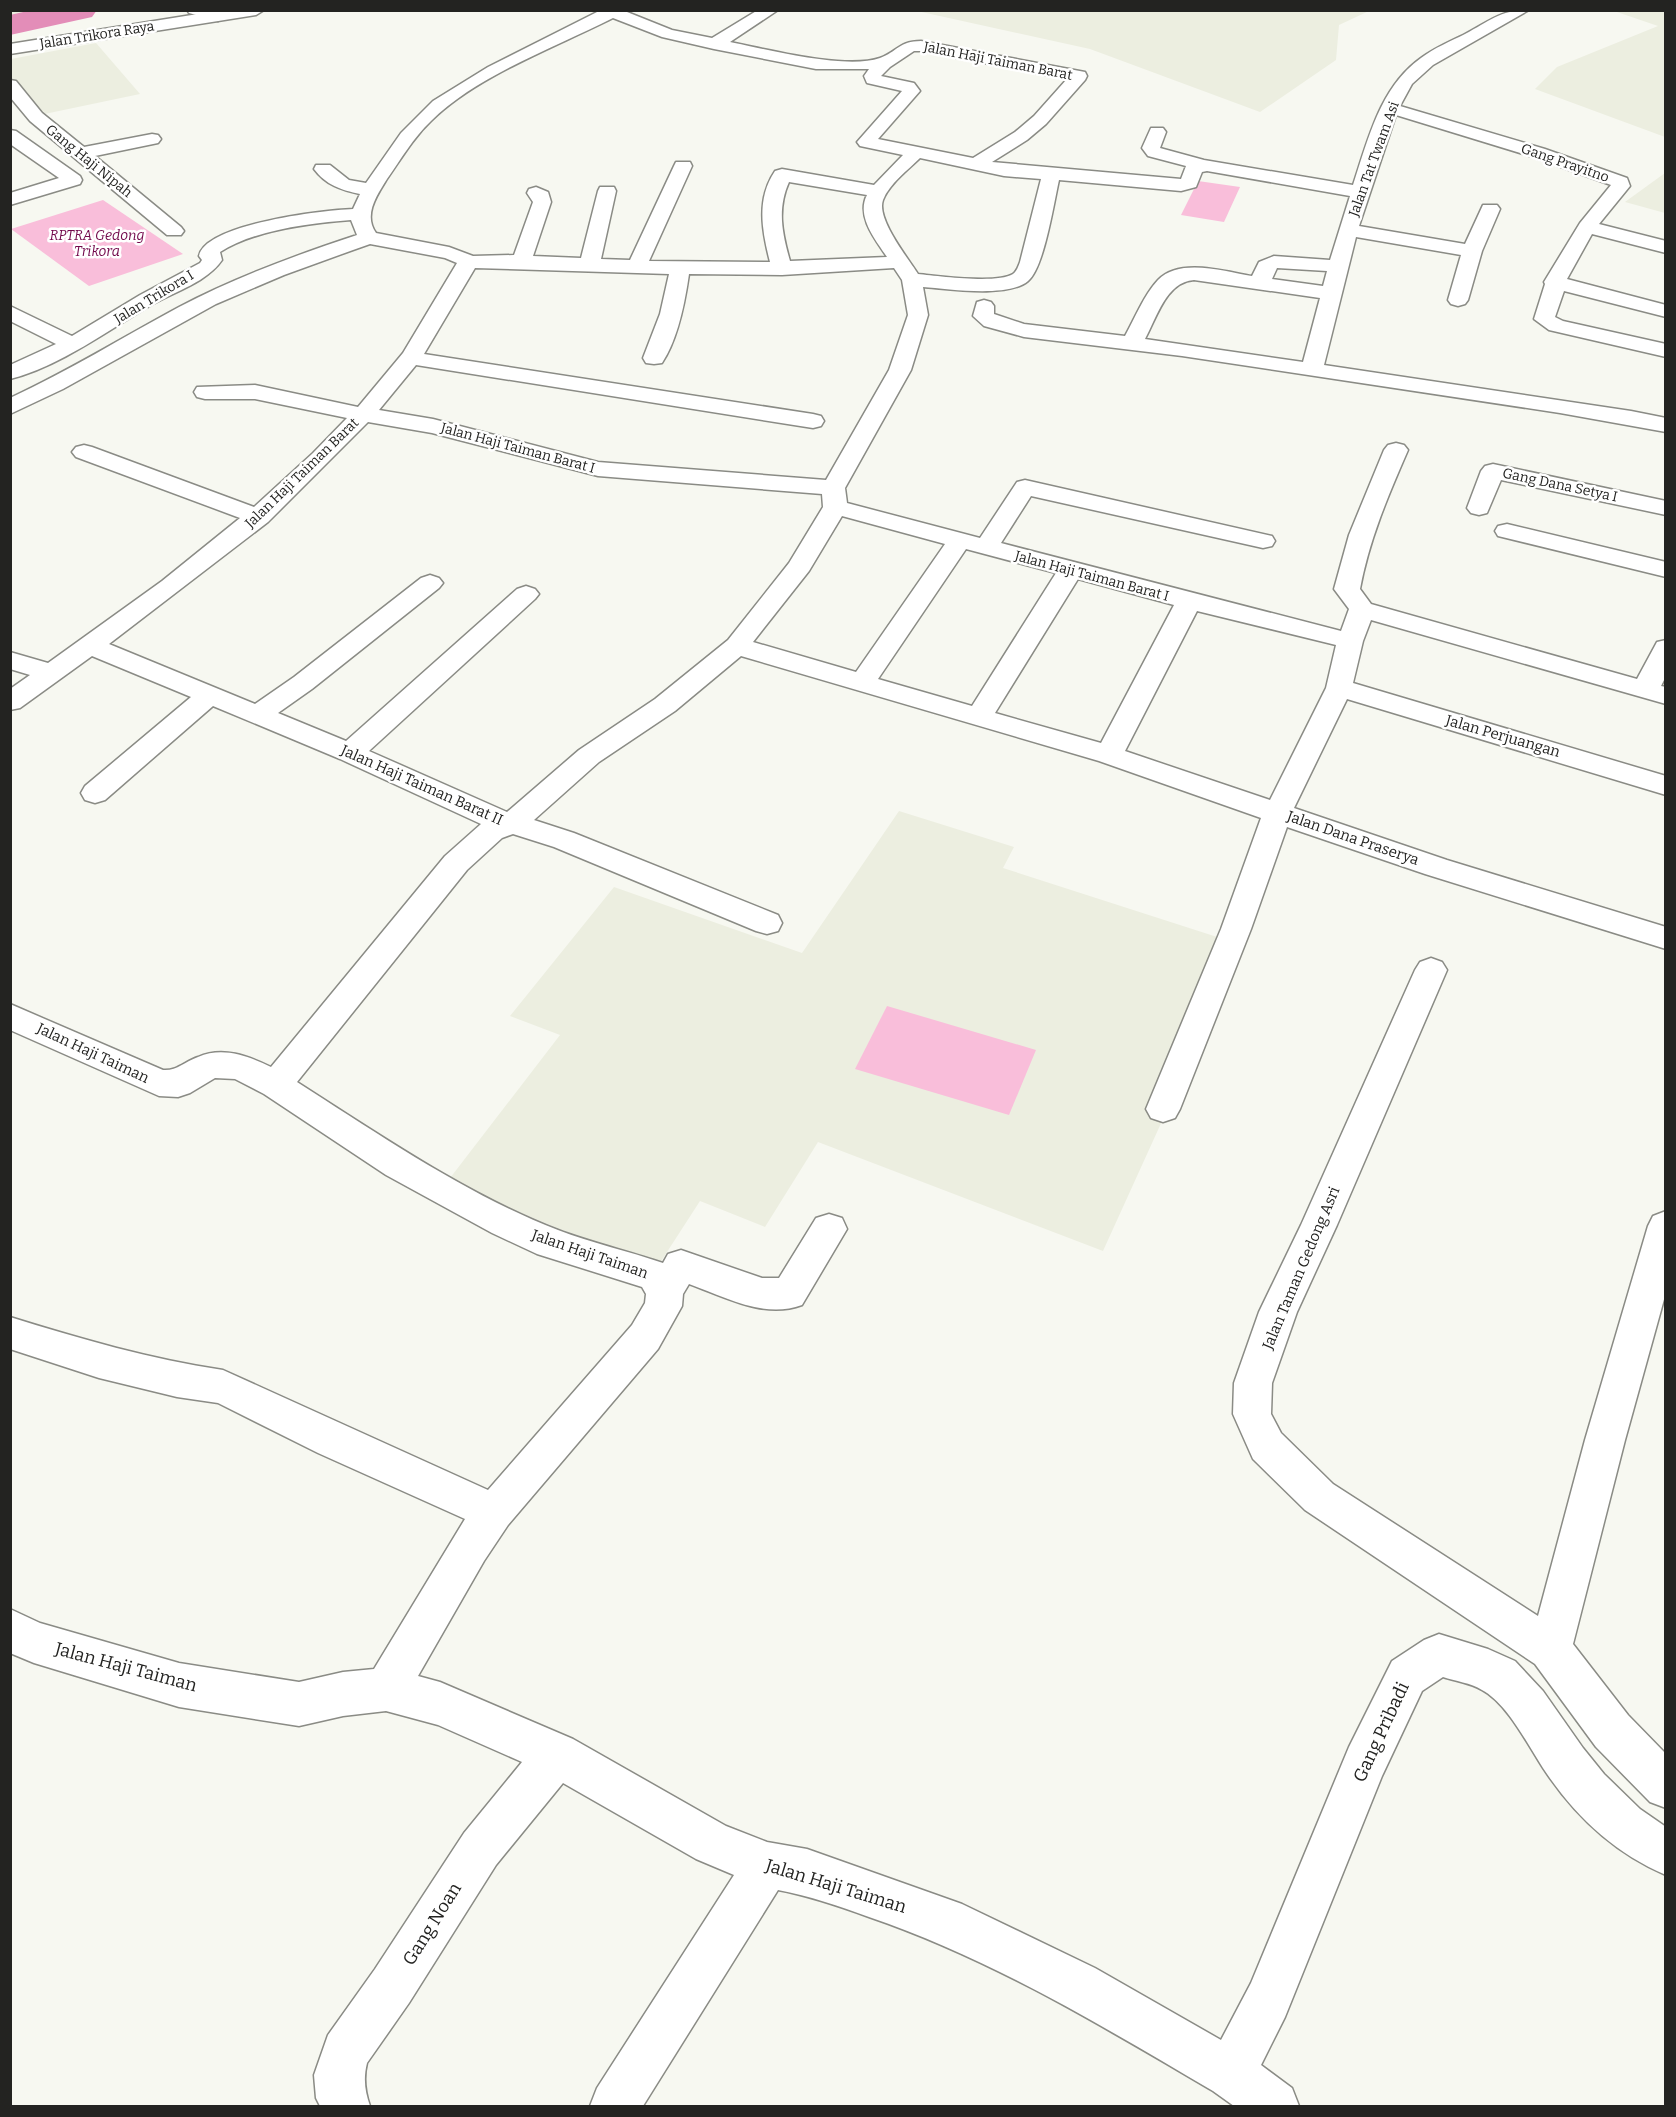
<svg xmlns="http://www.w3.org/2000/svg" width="1676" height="2117" viewBox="0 0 1676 2117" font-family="Bitter,serif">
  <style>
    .built { fill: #eceee0 }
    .green { fill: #f9beda }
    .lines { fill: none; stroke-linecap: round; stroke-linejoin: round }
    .river { fill: #e38db8; fill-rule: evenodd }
    .street-casing { stroke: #8a8b85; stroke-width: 3 }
    .secondary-casing { stroke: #8a8b85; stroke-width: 3 }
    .street { fill: #fff; fill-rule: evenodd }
    .secondary { fill: #fff; fill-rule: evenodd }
    .labels { text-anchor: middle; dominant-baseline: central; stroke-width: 5; stroke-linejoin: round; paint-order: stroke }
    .far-street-label { font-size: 14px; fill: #232321; stroke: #fff }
    .far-park-label { font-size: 14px; font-style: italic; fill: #72084b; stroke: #fff }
    .street-label { font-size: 15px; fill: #232321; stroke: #fff }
    .near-street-label { font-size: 18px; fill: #232321; stroke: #fff }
  </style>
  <rect width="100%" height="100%" fill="#f7f8f1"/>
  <!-- built -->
  <g class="built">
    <path d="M 11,10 L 69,10 L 69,11 L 11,23 Z"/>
    <path d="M 917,11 L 1369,10 L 1369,11 L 1339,25 L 1336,60 L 1260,112 L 1090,49 Z"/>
    <path d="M 1614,11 L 1665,11 L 1665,137 L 1535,89 L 1557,67 L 1658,26 Z"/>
    <path d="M 96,43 L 140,94 L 35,116 L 11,82 L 11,59 Z"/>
    <path d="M 1665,173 L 1665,213 L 1625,202 Z"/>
    <path d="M 899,811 L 1014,847 L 1003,868 L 1242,945 L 1103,1251 L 818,1142 L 765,1227 L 700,1201 L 656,1269 L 447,1182 L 560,1035 L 510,1016 L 614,887 L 802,953 Z"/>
  </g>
  <!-- green -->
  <g class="green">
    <path d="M 1198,181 L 1240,187 L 1224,222 L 1181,215 Z"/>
    <path d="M 103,200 L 183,254 L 89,286 L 11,229 Z"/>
    <path d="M 887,1006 L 1036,1050 L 1009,1115 L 855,1069 Z"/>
  </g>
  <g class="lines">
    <!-- river -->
    <path class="river" d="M 32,10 L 97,10 L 92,17 L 10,35 L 10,15 Z"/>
    <defs>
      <g id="street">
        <path d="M 187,10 L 224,13 L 226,16 L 218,21 L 189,13 Z"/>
        <path d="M 601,10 L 622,10 L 672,30 L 712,38 L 758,10 L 778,10 L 730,42 C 766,49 845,70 880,58 C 897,52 899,41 921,41 L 1085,72 L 1087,76 L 1085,80 L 1046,124 L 1027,140 L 992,162 L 1181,179 L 1186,166 L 1148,156 L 1142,148 L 1151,128 L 1163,128 L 1166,132 L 1160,148 L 1204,160 L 1353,185 C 1368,140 1380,87 1421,58 C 1434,48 1451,41 1465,34 C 1490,21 1500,10 1529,10 L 1433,65 L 1412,84 L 1400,106 L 1545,149 L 1627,178 L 1630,186 L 1599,224 L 1666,241 L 1666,253 L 1592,234 L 1567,279 L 1666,305 L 1666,317 L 1564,291 L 1555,317 L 1563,321 L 1666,344 L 1666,357 L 1549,330 L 1534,319 L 1545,284 L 1544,282 L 1580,223 L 1611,185 L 1533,157 L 1396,115 L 1359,226 L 1465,244 L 1483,205 L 1497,205 L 1500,209 L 1482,251 L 1468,300 L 1465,304 L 1458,306 L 1451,304 L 1448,300 L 1461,255 L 1356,237 L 1324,365 L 1631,411 L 1666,418 L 1666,432 L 1560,413 L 1182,356 L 1024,337 L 984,326 L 973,316 L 977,302 L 984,300 L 991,302 L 994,306 L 994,314 L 1024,324 L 1125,336 C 1135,318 1144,295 1158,280 C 1180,257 1226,272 1252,276 L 1259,262 L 1274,256 L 1330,260 L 1350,196 L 1207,171 L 1202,172 L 1196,187 L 1181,191 L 1059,180 C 1054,202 1044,268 1028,281 C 1008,298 949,289 923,287 L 928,315 L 911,370 L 845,488 L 847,503 L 980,538 L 1017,482 L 1025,480 L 1272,536 L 1275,541 L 1272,546 L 1263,548 L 1031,496 L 1001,543 L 1341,631 L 1349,609 L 1334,589 L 1349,535 L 1384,450 L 1388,445 L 1396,443 L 1404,445 L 1408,450 C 1388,496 1369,540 1360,589 L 1371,604 L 1637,679 L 1657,642 L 1666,640 L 1666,676 L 1661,686 L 1666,687 L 1666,704 L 1371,620 L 1363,641 L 1353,683 L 1666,776 L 1666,795 L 1347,699 L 1294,808 L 1447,860 L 1666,927 L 1666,949 L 1425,874 L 1287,827 L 1251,929 L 1180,1109 L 1175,1118 L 1163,1122 L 1151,1118 L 1146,1109 L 1221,929 L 1261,818 L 1099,761 L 741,656 L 675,711 L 599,762 L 534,820 L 574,833 L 778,915 L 782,923 L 778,931 L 767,934 L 756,931 L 554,847 L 513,834 L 502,838 L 467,870 L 297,1082 C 380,1135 467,1195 558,1230 C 592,1243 628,1251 663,1263 L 668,1254 L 681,1250 L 762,1278 L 779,1278 L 816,1218 L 829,1214 L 842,1218 L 847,1229 L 802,1305 C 764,1319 725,1297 689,1284 L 683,1294 L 682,1306 L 658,1349 L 508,1525 L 484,1561 L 418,1676 L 440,1682 L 573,1739 L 726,1826 L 767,1842 L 807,1849 L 962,1904 L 1095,1968 L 1221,2040 L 1251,1983 L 1349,1747 L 1392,1661 L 1424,1640 L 1439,1634 L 1488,1649 L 1515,1661 L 1543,1691 L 1583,1748 L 1604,1774 L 1640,1809 L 1666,1827 L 1666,1875 C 1614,1853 1574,1815 1543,1768 C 1528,1745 1507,1703 1482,1690 C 1471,1683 1455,1681 1443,1677 L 1422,1691 L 1382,1776 L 1285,2017 L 1261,2065 L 1292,2088 L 1299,2106 L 1234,2106 L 1213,2091 C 1102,2026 992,1959 869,1917 C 839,1906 810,1896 778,1890 L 643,2106 L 590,2106 L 597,2088 L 734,1875 L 696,1859 L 563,1783 L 496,1865 L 409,2003 L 367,2063 C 363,2079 365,2092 370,2106 L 320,2106 L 316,2098 L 314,2075 L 328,2035 L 375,1969 L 464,1833 L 522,1762 L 438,1725 L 386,1711 L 343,1716 L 299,1726 L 179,1707 L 34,1663 L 10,1653 L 10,1609 L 40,1623 L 179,1663 L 299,1682 L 343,1672 L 374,1669 L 465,1519 L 318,1453 L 218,1403 L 177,1397 L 99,1378 L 10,1349 L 10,1317 C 81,1339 150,1359 223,1370 L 488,1490 L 632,1325 L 645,1303 L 646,1294 L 642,1287 L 537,1254 L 492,1233 L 386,1175 L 264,1094 L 235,1079 L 215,1078 L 190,1093 L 178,1097 L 159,1096 L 10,1030 L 10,1004 L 163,1070 C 177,1071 184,1062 198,1057 C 223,1046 248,1056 271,1067 L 445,856 L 481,824 L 340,759 L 213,706 L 105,800 L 95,803 L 85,800 L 81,793 L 85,786 L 191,697 L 92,656 L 20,708 L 10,710 L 10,689 L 30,675 L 10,669 L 10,652 L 48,663 L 162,581 L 240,518 L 76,457 L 72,452 L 76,447 L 84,445 L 92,447 L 254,507 L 313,453 L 347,418 L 255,399 L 205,399 L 197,397 L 194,392 L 197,387 L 255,385 L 358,407 L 403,353 L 457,263 L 445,258 L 370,244 L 353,250 L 284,275 L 216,304 L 63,389 L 10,414 L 10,398 C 69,371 123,337 179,307 C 236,277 296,255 357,235 L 351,220 C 311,223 254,230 220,252 L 222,260 C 207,282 176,291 153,304 C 110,329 59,367 10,379 L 10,365 L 56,344 L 10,321 L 10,306 L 72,336 L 140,295 L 200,263 L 202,260 L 199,256 C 205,224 324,210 353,209 L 360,194 C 341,190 326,185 314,169 L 316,165 L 330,165 L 349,180 L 366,183 L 401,133 L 433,101 L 488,67 ZM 613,18 L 662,37 L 714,49 L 816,69 L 869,69 L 864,76 L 867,83 L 902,91 L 857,142 L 860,146 L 903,155 L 874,185 L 782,169 L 775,171 C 756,199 762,231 770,262 L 649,261 L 692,166 L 690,162 L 676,162 L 674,166 L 630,260 L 601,259 L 616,191 L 614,187 L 600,187 L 598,191 L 581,258 L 533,256 L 551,202 L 548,192 L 536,187 L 529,189 L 527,193 L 533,202 L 514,255 L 473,256 L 449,247 L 376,233 C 363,215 377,195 387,179 C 401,159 413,138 431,121 C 476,76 556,47 613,18 ZM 914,51 L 921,51 L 1067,79 L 1034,116 L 1015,132 L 973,158 L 878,139 L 920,91 L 914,83 L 881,76 L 890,67 ZM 920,158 L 1004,176 L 1041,179 L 1020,262 C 1018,267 1017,271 1013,274 C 997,284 938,276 918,274 C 908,258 876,219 883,200 C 889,184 908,170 920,158 ZM 789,182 L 867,195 C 856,216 875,239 887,257 L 790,261 C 782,233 777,209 789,182 ZM 475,268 L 669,274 L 660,314 L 643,358 L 646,363 L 654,364 L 662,363 C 678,339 685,302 689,274 L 782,275 L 894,268 L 902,280 L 908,315 L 889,370 L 826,480 L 598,462 L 433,419 L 379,410 L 416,365 L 813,428 L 821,426 L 824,421 L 821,416 L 813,414 L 424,354 ZM 1277,268 L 1327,271 L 1323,286 L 1272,279 ZM 1194,280 L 1320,298 L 1303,362 L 1145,339 C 1157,317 1166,282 1194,280 ZM 368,422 L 432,433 L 598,476 L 822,494 L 823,507 L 789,563 L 728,640 L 655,699 L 579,750 L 507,812 L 369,751 L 535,599 L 539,594 L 535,589 L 526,586 L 517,589 L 346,741 L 278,713 L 312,689 L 439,588 L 443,583 L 439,578 L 430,575 L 421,578 L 294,677 L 255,704 L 109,644 L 268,522 ZM 842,516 L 945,544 L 856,672 L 753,642 L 809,571 ZM 966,549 L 1056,573 L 972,706 L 878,679 ZM 1078,579 L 1174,605 L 1101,743 L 995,713 ZM 1197,611 L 1336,645 L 1326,688 L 1270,800 L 1125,751 Z"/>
        <path d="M 10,80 L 16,81 L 42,113 L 84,147 L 152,134 L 158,135 L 161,139 L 158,143 L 95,156 L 181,227 L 184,231 L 181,235 L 167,235 L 30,121 L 10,97 Z"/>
        <path d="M 10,130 L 16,131 L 80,176 L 82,180 L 80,184 L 10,205 L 10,193 L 59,178 L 10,144 Z"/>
        <path d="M 1493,464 L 1666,501 L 1666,515 L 1501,480 L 1487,513 L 1479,515 L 1471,513 L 1467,508 L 1481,471 L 1485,466 Z"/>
        <path d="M 1507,524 L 1666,562 L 1666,577 L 1498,536 L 1495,531 L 1498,526 Z"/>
        <path d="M 1431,958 L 1442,962 L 1447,970 L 1337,1225 L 1297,1312 L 1272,1383 L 1271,1414 L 1281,1433 L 1333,1484 L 1538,1616 L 1585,1440 L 1648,1226 L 1653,1216 L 1666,1211 L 1666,1292 L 1625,1440 L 1573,1644 L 1628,1715 L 1666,1754 L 1666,1808 L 1650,1802 L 1596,1747 L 1535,1664 L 1305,1510 L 1253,1459 L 1233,1414 L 1234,1383 L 1259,1312 L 1301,1225 L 1415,970 L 1420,962 Z"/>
      </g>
      <path id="secondary" d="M 223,10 L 264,10 L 256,15 L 10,54 L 10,44 Z"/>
    </defs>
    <!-- street casing -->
    <use href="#street" class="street-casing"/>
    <!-- secondary casing -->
    <use href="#secondary" class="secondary-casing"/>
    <!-- street -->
    <use href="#street" class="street"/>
    <!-- secondary -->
    <use href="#secondary" class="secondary"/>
  </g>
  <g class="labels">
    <!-- far-street labels -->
    <g class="far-street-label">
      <text transform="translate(97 35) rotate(-9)">Jalan Trikora Raya</text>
      <text transform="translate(998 61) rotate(11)">Jalan Haji Taiman Barat</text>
      <text transform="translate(1374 159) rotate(-70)">Jalan Tat Twam Asi</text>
      <text transform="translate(89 161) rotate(39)">Gang Haji Nipah</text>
      <text transform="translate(1565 163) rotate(19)">Gang Prayitno</text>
      <text transform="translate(154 297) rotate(-31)">Jalan Trikora I</text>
      <text transform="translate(518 448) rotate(15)">Jalan Haji Taiman Barat I</text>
      <text transform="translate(302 473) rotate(-44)">Jalan Haji Taiman Barat</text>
      <text transform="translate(1560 485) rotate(12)">Gang Dana Setya I</text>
      <text transform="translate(1092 576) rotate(15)">Jalan Haji Taiman Barat I</text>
    </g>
    <!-- far-park labels -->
    <g class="far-park-label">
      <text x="97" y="235">RPTRA Gedong<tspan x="97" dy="16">Trikora</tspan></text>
    </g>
    <!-- street labels -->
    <g class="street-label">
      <text transform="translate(1503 736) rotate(16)">Jalan Perjuangan</text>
      <text transform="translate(422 785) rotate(24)">Jalan Haji Taiman Barat II</text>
      <text transform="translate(1353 838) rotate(19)">Jalan Dana Praserya</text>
      <text transform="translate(93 1053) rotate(25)">Jalan Haji Taiman</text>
      <text transform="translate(590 1254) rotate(19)">Jalan Haji Taiman</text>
      <text transform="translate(1301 1268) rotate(-67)">Jalan Taman Gedong Asri</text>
    </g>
    <!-- near-street labels -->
    <g class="near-street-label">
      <text transform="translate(126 1667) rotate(15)">Jalan Haji Taiman</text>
      <text transform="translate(1381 1732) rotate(-65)">Gang Pribadi</text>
      <text transform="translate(836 1886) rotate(17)">Jalan Haji Taiman</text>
      <text transform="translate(432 1924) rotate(-58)">Gang Noan</text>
    </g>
  </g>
  <!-- border -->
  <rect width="1676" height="2117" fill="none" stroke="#232321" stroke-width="24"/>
</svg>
